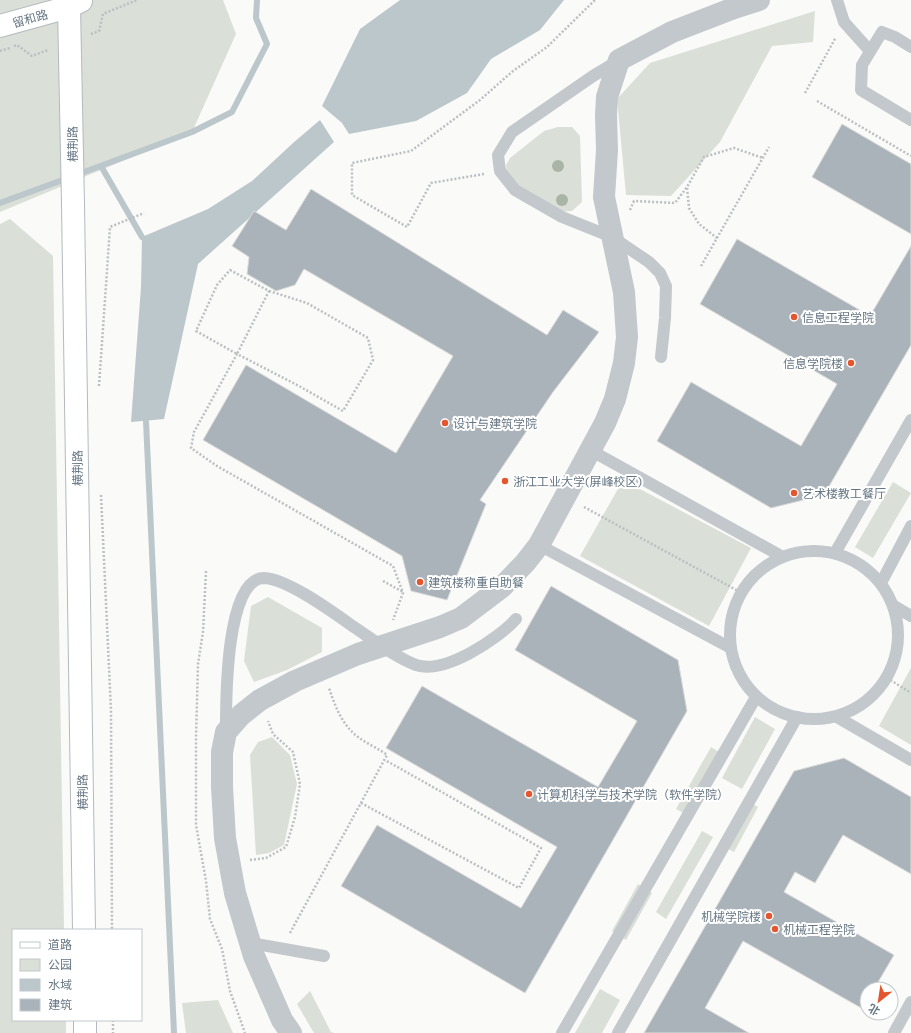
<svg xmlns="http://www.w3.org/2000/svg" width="911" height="1033" viewBox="0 0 911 1033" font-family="Commissioner,'Noto Sans SC',sans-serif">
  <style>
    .green { fill: #dadfd7 }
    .water { fill: #bbc7cb }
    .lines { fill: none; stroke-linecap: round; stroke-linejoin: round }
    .stream { stroke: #bbc7cb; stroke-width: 6 }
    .building { fill: #aab3b9; stroke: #dcdcda }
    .secondary-casing { stroke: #b3babf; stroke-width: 24 }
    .path { stroke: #bbbfc2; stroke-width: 2.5; stroke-dasharray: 2 2; stroke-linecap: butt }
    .lane { stroke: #c3c8cc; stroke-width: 12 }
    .street { stroke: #c3c8cc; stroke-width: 22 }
    .secondary { stroke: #fff; stroke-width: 22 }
    .tree { fill: #aab4a7 }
    .poi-dot { fill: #e4572e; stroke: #fff; stroke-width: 1.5 }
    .labels { text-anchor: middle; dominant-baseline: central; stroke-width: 4; stroke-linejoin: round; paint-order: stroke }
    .street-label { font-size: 12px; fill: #657683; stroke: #fff }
    .poi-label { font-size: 12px; fill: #657683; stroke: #fff; text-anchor: start }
  </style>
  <rect width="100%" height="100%" fill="#fafaf8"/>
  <!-- green -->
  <g class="green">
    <path d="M 0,0 L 223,0 L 236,34 L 192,132 L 0,212 Z"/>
    <path d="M 815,11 L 813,42 L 772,46 L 720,142 L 671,196 L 626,195 L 617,99 L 650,63 Z"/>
    <path d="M 558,127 L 572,127 L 580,136 L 582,202 L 572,211 L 557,212 L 516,189 L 507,174 L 506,165 L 510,158 L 544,131 Z"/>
    <path d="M 10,219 L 53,256 L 64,930 L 13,930 L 13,1020 L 66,1020 L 66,1033 L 0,1033 L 0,224 Z"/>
    <path d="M 623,480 L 751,548 L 709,626 L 580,556 Z"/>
    <path d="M 893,482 L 911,493 L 873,558 L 855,547 Z"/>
    <path d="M 268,597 L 322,628 L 322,652 L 287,670 L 254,682 L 244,661 L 251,606 Z"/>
    <path d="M 911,668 L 911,745 L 879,726 Z"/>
    <path d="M 755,717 L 775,729 L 742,789 L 722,778 Z"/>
    <path d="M 272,737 L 290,755 L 297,784 L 284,845 L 269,853 L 256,855 L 250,755 L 258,742 Z"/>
    <path d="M 711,747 L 725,756 L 691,817 L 676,809 Z"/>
    <path d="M 744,799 L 758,807 L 734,852 L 719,844 Z"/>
    <path d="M 702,831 L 713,837 L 666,919 L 656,912 Z"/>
    <path d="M 638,884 L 652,893 L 626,940 L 612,931 Z"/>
    <path d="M 600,989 L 620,1000 L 602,1033 L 575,1033 Z"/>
    <path d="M 310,991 L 331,1032 L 334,1033 L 314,1033 L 297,1004 Z"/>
    <path d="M 218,1000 L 233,1033 L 186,1033 L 182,1003 Z"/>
  </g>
  <!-- water -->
  <g class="water">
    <path d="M 400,0 L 564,0 L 540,30 L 491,59 L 467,93 L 416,121 L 349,134 L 342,123 L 322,106 L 360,29 Z"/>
    <path d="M 320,120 L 334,142 L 198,264 L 164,419 L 131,422 L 141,287 L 142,237 L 208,209 L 252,181 L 293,143 Z"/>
  </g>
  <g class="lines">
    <!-- stream -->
    <g class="stream">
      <path d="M 101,166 L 142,237"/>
      <path d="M 76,175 L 192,132 L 232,112 L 267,44 L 256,18 L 257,0"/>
      <path d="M 0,203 L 68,178"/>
      <path d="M 146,421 L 174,1033"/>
    </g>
  </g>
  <!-- building -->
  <g class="building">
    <path d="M 842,124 L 911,164 L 911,234 L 812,177 Z"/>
    <path d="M 311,189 L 547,335 L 563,310 L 599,332 L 553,392 L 480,500 L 486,504 L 447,600 L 411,591 L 402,556 L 203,440 L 246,365 L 396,453 L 453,356 L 304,269 L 295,285 L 276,291 L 247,274 L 249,257 L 232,246 L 254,211 L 286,230 Z"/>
    <path d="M 737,239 L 870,316 L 911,246 L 911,345 L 824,495 L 771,508 L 657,441 L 691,382 L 801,446 L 837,384 L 700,304 Z"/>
    <path d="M 551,586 L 678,660 L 687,711 L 525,993 L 341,886 L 377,825 L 521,908 L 557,847 L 386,748 L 422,686 L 598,787 L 637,721 L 515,650 Z"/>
    <path d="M 844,758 L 911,797 L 911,874 L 843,835 L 815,883 L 795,872 L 784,892 L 894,955 L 874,989 L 867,989 L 867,1002 L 863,1009 L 743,941 L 705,1008 L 749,1033 L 644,1033 L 794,771 Z"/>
  </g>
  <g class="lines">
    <defs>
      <g id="secondary">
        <path d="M 69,7 L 73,204 L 84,930"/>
        <path d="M 0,26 L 69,7 L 81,1"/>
        <path d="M 85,1020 L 85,1033"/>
      </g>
    </defs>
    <!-- secondary casing -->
    <use href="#secondary" class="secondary-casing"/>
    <!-- path -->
    <g class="path">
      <path d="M 91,34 L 99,31 L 103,14 L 137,0"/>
      <path d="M 14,46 L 17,45 L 32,56 L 48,50"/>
      <path d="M 0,51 L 10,48"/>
      <path d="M 805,93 L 836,37"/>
      <path d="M 817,101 L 911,156"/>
      <path d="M 484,174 L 431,183 L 407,227 L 352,195 L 352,163 L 411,151 L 480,100 L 513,71 L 547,47 L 595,0"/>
      <path d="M 687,188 L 689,208 L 699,224 L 717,238"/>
      <path d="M 630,210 L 634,201 L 675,203 L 687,187 L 704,157 L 734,148 L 763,158"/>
      <path d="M 701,266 L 769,147"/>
      <path d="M 230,270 L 269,291 L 237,354 L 196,331 L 217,285 Z"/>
      <path d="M 269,291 L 307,303 L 368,338 L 373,360 L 343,411 L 299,386 L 237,354 L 194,432 L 191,448 L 217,466 L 393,566 L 403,593 L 393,620"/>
      <path d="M 99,386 L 110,227 L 144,213"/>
      <path d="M 101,495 L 111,711 L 112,930"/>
      <path d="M 584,507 L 740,592"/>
      <path d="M 206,571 L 203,632 L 198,664 L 196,738 L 196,825 L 206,881 L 210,919 L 222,949 L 230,991 L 245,1033"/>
      <path d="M 383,581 L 403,592"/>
      <path d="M 887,678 L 911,693"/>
      <path d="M 361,803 L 519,888 L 541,848 L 385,760"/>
      <path d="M 250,860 L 266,858 L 286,847 L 295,817 L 300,784 L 293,752 L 273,734 L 268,721"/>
      <path d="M 290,933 L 387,755 C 378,748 367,744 358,737 C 342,725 335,706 329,688"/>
      <path d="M 113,1020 L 113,1033"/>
    </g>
    <!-- lane -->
    <g class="lane">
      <path d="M 837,0 L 844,22 L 870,51"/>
      <path d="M 911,47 L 895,37 L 882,32 L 862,65 L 861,90 L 911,120"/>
      <path d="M 618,61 L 593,76 L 512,132 L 498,155 L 500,171 L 515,190 L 562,217 L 612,237 L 649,262 L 660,273 L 666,286 L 665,318 L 661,357"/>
      <path d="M 590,450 L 781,556"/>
      <path d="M 539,545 L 729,647"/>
      <circle cx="814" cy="635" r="84"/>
      <path d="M 835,553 L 911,420"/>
      <path d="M 881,583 L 911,526"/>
      <path d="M 894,606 L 911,616"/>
      <path d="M 837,717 L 911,760"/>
      <path d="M 226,731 C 226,704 225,578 264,578 C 288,579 334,613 354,627 C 372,639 396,658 416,665 C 444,675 498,639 516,619"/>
      <path d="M 250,943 L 324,956"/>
      <path d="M 562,1033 L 756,697"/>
      <path d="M 618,1033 L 797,717"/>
      <path d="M 894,1033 L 911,1002"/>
    </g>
    <!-- street -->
    <path class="street" d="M 291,1033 L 282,1020 L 254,956 L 235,893 L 225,838 L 222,787 L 222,752 L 226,732 L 241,715 L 260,700 L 295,681 L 358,654 L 440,627 L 461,618 L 502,587 L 525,563 L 539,545 L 605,423 L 615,399 L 624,363 L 627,337 L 624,292 L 604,197 L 607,150 L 606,115 L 607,97 L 619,60 L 672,32 L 734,8 L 759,0"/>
    <!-- secondary -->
    <use href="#secondary" class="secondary"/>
  </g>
  <!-- trees -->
  <g class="tree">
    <circle cx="558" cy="166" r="6"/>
    <circle cx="562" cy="200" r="6"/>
  </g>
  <!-- markers -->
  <g class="poi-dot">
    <circle cx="794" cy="317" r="4"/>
    <circle cx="851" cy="363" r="4"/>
    <circle cx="445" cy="423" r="4"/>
    <circle cx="505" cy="481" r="4"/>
    <circle cx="794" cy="493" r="4"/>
    <circle cx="420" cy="582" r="4"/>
    <circle cx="529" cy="794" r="4"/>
    <circle cx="769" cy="916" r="4"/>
    <circle cx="775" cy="929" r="4"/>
  </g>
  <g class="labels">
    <!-- street labels -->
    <g class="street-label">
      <text transform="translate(30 18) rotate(-16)">留和路</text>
      <text transform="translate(72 144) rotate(-91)">横荆路</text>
      <text transform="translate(77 468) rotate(-91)">横荆路</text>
      <text transform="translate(82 792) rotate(-91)">横荆路</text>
    </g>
    <!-- poi labels -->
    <g class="poi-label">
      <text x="802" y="317">信息工程学院</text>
      <text x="843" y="363" text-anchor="end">信息学院楼</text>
      <text x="453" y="423">设计与建筑学院</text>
      <text x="513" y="481">浙江工业大学(屏峰校区)</text>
      <text x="802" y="493">艺术楼教工餐厅</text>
      <text x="428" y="582">建筑楼称重自助餐</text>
      <text x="537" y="794">计算机科学与技术学院（软件学院）</text>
      <text x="761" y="916" text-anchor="end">机械学院楼</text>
      <text x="783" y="929">机械工程学院</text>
    </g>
  </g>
  <!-- legend -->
  <rect x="12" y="929" width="130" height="92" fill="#ffffff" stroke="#c1c8cd"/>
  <rect x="20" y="942" width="20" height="6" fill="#ffffff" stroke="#c1c8cd"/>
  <text x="48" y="949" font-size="12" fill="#657683">道路</text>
  <rect x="20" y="959" width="20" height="12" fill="#dadfd7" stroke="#c1c8cd"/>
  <text x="48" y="969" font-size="12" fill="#657683">公园</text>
  <rect x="20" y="979" width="20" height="12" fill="#bbc7cb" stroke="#c1c8cd"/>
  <text x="48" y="989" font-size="12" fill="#657683">水域</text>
  <rect x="20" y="999" width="20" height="12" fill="#aab3b9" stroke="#c1c8cd"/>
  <text x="48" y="1009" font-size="12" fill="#657683">建筑</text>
  <!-- north arrow -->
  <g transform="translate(879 1001) rotate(210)"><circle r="19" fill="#ffffff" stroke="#c1c8cd"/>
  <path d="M0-3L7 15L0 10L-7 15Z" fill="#e4572e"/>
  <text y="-6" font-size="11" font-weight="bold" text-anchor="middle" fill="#657683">北</text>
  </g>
</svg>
